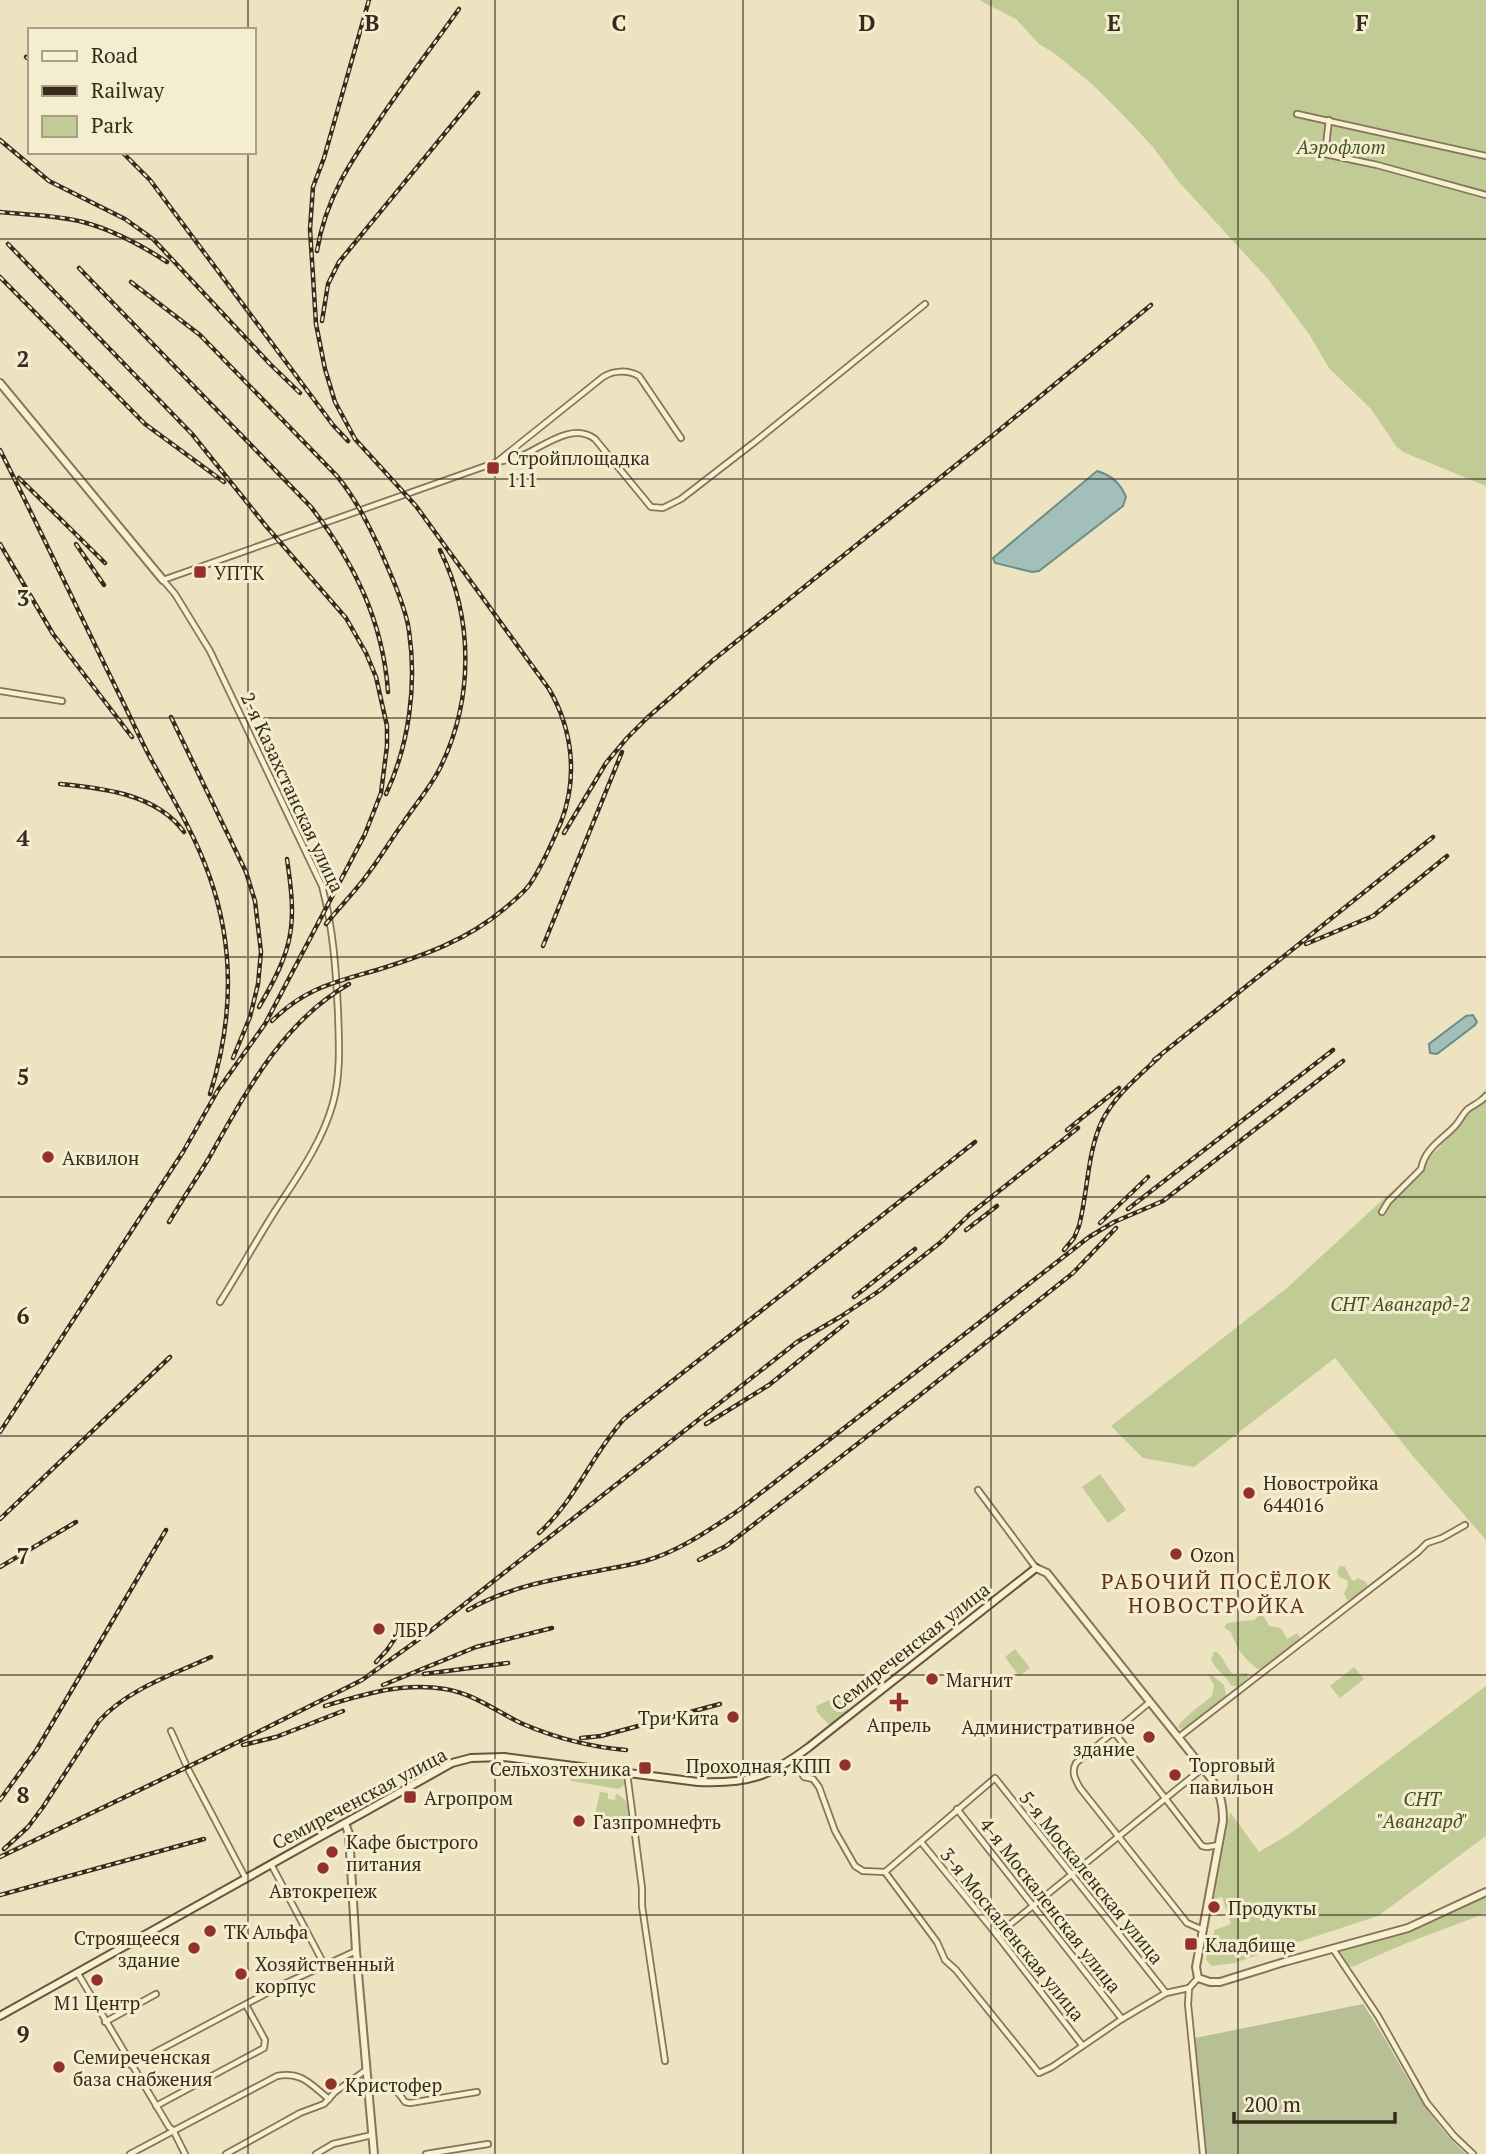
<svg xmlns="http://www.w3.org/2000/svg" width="1486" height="2154" viewBox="0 0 1486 2154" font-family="'PT Serif',serif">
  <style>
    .green { fill: #c0cb95 }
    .cemetery { fill: #b7bf94 }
    .water { fill: #a3bfb9; stroke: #6b8d87; stroke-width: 2 }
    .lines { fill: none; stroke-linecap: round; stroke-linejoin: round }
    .minor-casing { stroke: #867459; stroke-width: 8 }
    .tertiary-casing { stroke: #867459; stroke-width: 10 }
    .secondary-casing { stroke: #68553c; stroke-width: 10 }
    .minor { stroke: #f8f0d3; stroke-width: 4.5 }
    .tertiary { stroke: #f8f0d3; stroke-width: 6 }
    .secondary { stroke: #f8f0d3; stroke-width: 6 }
    .rail-casing { stroke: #362b1d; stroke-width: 4.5 }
    .rail { stroke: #f5edd0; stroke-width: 2; stroke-dasharray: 5; stroke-linecap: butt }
    .grid { fill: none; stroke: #362b1d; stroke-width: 2; stroke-opacity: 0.55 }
    .poi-dot { fill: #94322a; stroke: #f5edd0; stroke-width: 2.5 }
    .labels { text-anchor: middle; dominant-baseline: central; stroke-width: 6; stroke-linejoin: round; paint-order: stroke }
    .park-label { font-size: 19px; font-style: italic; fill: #425224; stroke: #f5edd0 }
    .poi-label { font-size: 19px; fill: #362b1d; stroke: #f5edd0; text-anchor: start }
    .street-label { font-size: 19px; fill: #362b1d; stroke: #f5edd0 }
    .neighbourhood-label { font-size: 21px; letter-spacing: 2px; fill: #62311d; stroke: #f5edd0 }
    .grid-label { font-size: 23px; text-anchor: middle; font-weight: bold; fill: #362b1d; stroke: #f5edd0; stroke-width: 6; stroke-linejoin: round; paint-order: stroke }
  </style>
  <rect width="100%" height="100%" fill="#ede3c0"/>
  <!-- green -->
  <g class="green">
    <path d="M 979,0 L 1486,0 L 1486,486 L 1403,452 L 1396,446 L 1371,409 L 1329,368 L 1309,334 L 1268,279 L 1179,182 L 1153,147 L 1124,116 L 1092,84 L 1054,53 L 1039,44 L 1016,19 Z"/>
    <path d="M 1486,1089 L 1486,1540 L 1412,1455 L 1335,1358 L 1194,1467 L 1143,1458 L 1111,1426 L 1288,1287 L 1441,1146 L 1438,1141 Z"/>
    <path d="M 1100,1474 L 1126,1510 L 1108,1523 L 1082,1487 Z"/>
    <path d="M 1340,1566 L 1345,1567 L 1351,1579 L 1354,1581 L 1358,1578 L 1366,1582 L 1368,1587 L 1354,1598 L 1347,1600 L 1344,1593 C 1347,1588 1349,1586 1347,1580 L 1339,1577 L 1337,1572 Z"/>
    <path d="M 1262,1613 L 1269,1626 L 1281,1628 L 1287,1639 L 1297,1633 L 1300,1637 L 1297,1643 L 1264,1668 L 1258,1669 C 1246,1661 1235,1647 1231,1632 L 1224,1628 L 1227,1623 L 1254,1620 Z"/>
    <path d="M 1015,1649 L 1030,1668 L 1019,1676 L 1005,1657 Z"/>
    <path d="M 1214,1652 L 1217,1652 C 1225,1659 1225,1667 1233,1674 L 1247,1673 L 1248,1678 L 1237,1687 L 1231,1685 C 1225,1675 1217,1671 1211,1660 Z"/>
    <path d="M 1354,1667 L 1364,1679 L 1340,1698 L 1330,1686 Z"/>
    <path d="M 1211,1674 L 1224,1685 L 1226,1696 L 1186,1728 L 1180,1729 L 1178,1727 C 1185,1715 1202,1705 1212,1696 L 1214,1685 L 1208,1675 Z"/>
    <path d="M 1486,1686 L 1486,1836 L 1378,1916 L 1234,1963 L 1212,1966 L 1206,1960 L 1210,1936 L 1214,1934 L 1214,1930 L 1231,1924 L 1222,1897 L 1214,1899 L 1230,1812 L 1259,1852 L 1291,1833 Z"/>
    <path d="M 834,1698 L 840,1699 L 849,1710 L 830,1726 L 817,1712 L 816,1706 Z"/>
    <path d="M 573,1769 L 617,1775 L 623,1779 L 625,1784 L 619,1789 L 571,1781 L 569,1772 Z"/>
    <path d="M 600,1792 L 608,1793 L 608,1799 L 615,1800 L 616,1794 C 629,1798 632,1814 625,1825 L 617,1828 L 600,1822 L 596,1810 Z"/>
    <path d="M 1486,1896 L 1486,1913 L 1402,1945 L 1352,1967 L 1345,1965 L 1340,1953 L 1343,1948 L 1415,1930 Z"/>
  </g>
  <!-- cemetery -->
  <path class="cemetery" d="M 1363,2004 C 1397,2054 1421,2114 1466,2154 L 1200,2154 L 1199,2140 L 1205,2139 L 1195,2038 Z"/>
  <!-- water -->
  <g class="water">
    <path d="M 1097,471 C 1111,475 1121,484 1126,497 L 1123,506 L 1039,571 L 1032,572 L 995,563 L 993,558 Z"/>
    <path d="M 1473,1015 L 1477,1022 L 1475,1025 L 1437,1054 L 1430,1053 L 1429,1044 L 1466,1016 Z"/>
  </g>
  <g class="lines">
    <defs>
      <g id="minor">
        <path d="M 1297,114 L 1486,156"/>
        <path d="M 1329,120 L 1325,154 L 1377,165 L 1486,195"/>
        <path d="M 498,461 L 603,377 C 614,370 628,370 639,376 L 681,438"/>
        <path d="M 0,691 L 62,701"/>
        <path d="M 1382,1212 L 1388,1202 L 1421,1169 C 1425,1148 1442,1140 1455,1126 C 1460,1121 1463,1113 1468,1109 C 1475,1104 1481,1102 1486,1096"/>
        <path d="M 220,1302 C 239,1272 256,1241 275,1211 C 297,1177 322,1143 333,1103 C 341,1074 339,1042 338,1012 C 336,969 333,927 322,886 L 210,651 L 175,594 L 163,580 L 497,462 C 504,460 512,460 519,457 C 542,448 572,421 595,439 L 651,507 L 663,508 L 681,499 L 756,441 L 925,304"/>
        <path d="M 978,1490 L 1036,1568"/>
        <path d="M 1150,1702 L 1076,1763 C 1071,1772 1075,1779 1080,1788 L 1187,1923 L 1203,1930"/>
        <path d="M 171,1731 L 187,1767 L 245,1877"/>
        <path d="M 1114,1732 L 1202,1846 L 1207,1847 L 1219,1845"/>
        <path d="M 1179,1737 L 1418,1552 L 1427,1543 L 1442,1538 L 1465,1525"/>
        <path d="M 793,1759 L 804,1777 L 813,1779 L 819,1787 L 835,1831 L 855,1866 L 863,1871 L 885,1872"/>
        <path d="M 627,1773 L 642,1888 L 642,1906 L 665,2061"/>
        <path d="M 957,1809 L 1122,2019"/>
        <path d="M 921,1842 L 997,1935 L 1082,2045"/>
        <path d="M 271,1864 L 325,1966"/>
        <path d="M 885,1872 L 937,1942 L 945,1960 L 956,1970 L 1039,2073 L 1052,2067 L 1122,2019 L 1166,1993 L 1189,1988 L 1198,1978"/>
        <path d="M 885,1872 L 995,1778 L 1166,1993"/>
        <path d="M 997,1935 L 1203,1768"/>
        <path d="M 1333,1949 L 1378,2016 L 1427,2103 L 1454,2136 L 1473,2154"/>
        <path d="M 77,1972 L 169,2127 L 173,2130 L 185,2154"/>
        <path d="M 1189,1988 L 1188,2004 L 1203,2154"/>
        <path d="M 105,2022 L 156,1994"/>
        <path d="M 131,2065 L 284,1984 L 356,1951"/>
        <path d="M 368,2086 C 390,2084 392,2083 405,2102 L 410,2103 L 477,2092"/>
        <path d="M 156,2106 L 264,2048 L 265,2040 L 246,2005"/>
        <path d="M 130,2154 L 277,2076 C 302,2071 311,2085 329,2099"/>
        <path d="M 226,2154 L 300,2113 L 324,2104 L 335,2092 L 366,2070"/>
        <path d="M 316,2154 L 333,2144 L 372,2135"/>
        <path d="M 426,2154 L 488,2144"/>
      </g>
      <g id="tertiary">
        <path d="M 0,383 L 163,580"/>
        <path d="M 1036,1568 L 1047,1573 L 1210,1777 C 1220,1792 1223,1803 1223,1821 L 1196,1967 L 1198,1978 L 1210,1982 L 1220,1982 L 1284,1962 L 1408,1928 L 1486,1892"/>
        <path d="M 345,1823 L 349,1834 L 356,1951 L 374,2154"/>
      </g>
      <path id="secondary" d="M 0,2016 L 452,1763 L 471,1758 L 504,1757 L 698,1782 C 748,1784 769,1777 809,1747 L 1036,1568"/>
    </defs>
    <!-- minor casing -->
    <use href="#minor" class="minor-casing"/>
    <!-- tertiary casing -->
    <use href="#tertiary" class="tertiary-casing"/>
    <!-- secondary casing -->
    <use href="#secondary" class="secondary-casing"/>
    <!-- minor -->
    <use href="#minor" class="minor"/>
    <!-- tertiary -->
    <use href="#tertiary" class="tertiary"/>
    <!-- secondary -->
    <use href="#secondary" class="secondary"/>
    <defs>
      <g id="rail">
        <path d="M 26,57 L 30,60"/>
        <path d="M 0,140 L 49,181 L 125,219 L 153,239 L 270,364 L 300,393"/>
        <path d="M 122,152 L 150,180 L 333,425 L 348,441"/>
        <path d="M 0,212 C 27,215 57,215 83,222 C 113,230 141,245 167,262"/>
        <path d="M 317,251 C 326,196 353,158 384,113 C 408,78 434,44 459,9"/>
        <path d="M 79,268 L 311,507 C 354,562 383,621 388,692"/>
        <path d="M 0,277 L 145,424 L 224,482"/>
        <path d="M 131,282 L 200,335 L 337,476 C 355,498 366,520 378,545 C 388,568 406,607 409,631 C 417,685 409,745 386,794"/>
        <path d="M 322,321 L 328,284 L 339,262 L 478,93"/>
        <path d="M 0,450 C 41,531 79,613 119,694 C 130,716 140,739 152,761 C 172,797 195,835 209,875 C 235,947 233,1021 210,1094"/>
        <path d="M 19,478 L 105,563"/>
        <path d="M 0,544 L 53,634 L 132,737"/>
        <path d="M 76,544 L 104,585"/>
        <path d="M 171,717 L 246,872 L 255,901 L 261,952 L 258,984 L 250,1017 L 233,1058"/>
        <path d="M 60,784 C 102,788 157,794 184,832"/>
        <path d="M 564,833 L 606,763 L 627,738 L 647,718 L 712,661 L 992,436 L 1151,305"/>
        <path d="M 326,924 C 340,906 357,890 370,871 C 382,855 392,838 403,823 C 415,805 429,789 439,770 C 474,701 474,619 440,550"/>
        <path d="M 1306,944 L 1373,916 L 1447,856"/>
        <path d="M 543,946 L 622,752"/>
        <path d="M 259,1007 C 294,947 297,926 287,859"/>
        <path d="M 272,1021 C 306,987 336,982 380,969 C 425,955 467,940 504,909 C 513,901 523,894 530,884 C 543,865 552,843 561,822 C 578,778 573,730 549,689 L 416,506 L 355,439 L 335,402 L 325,369 L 316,324 L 310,229 L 313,187 L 324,158 L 369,0"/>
        <path d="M 1154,1060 L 1433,837"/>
        <path d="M 1067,1130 L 1119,1088"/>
        <path d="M 1128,1209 L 1333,1050"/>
        <path d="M 169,1222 C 182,1200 196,1179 209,1158 C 245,1094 282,1022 349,984"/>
        <path d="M 1100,1223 L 1148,1177"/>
        <path d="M 966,1230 L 997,1206"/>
        <path d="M 1064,1250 L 1074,1238 L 1079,1226 C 1088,1192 1087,1153 1102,1121 C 1115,1095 1140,1075 1160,1056"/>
        <path d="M 854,1297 L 915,1249"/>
        <path d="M 706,1424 L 769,1385 L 847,1322"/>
        <path d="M 0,1432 L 183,1152 L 218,1090 L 265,1024 L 365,834 L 381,793 L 387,746 L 387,726 L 376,677 L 366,653 L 346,618 L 266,526 L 192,434 L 8,244"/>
        <path d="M 0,1519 L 170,1357"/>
        <path d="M 539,1533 C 576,1500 592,1454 624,1419 L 975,1142"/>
        <path d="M 699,1560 L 726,1546 L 910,1403 L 1073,1273 L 1116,1228"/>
        <path d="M 0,1567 L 76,1522"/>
        <path d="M 468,1610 C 511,1585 565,1577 613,1568 C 624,1566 634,1564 645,1561 C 680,1551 709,1530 739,1510 L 1089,1237 L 1114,1222 L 1163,1201 L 1343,1061"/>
        <path d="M 376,1662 L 387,1650 L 398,1634"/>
        <path d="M 424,1674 L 508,1663"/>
        <path d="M 383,1685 L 476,1647 L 552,1628"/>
        <path d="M 325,1706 C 365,1694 403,1682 445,1689 C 475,1694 497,1712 523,1724 C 556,1738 590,1747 626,1750"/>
        <path d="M 581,1738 L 601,1736 L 720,1704"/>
        <path d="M 243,1745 L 276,1737 L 343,1711"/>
        <path d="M 0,1800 L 37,1749 L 166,1530"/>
        <path d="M 4,1849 L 28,1827 L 43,1807 L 99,1721 C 128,1689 172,1675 211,1657"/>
        <path d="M 0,1857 L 204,1759 L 362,1680 L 429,1632 L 797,1342 L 840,1317 L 879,1291 L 941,1242 L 970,1214 L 1078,1128"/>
        <path d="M 0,1895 L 204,1839"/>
      </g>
    </defs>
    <!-- rail casing -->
    <use href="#rail" class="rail-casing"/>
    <!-- rail -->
    <use href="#rail" class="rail"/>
  </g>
  <!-- grid -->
  <path class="grid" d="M 248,0 L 248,30M 495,0 L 495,2154M 743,0 L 743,2154M 991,0 L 991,2154M 1238,0 L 1238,2154M 248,152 L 248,2154M 0,239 L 1486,239M 0,479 L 1486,479M 0,718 L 1486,718M 0,957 L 1486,957M 0,1197 L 1486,1197M 0,1436 L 1486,1436M 0,1675 L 1486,1675M 0,1915 L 1486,1915"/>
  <!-- markers -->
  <g class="poi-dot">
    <rect x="486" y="461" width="14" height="14" rx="3.5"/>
    <rect x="193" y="565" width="14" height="14" rx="3.5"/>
    <circle cx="48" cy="1157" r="7"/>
    <circle cx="1249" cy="1493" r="7"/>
    <circle cx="1176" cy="1554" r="7"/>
    <circle cx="379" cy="1629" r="7"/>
    <circle cx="932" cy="1679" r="7"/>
    <path d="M895.5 1691.5h7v7h7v7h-7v7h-7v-7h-7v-7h7z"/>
    <circle cx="733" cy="1717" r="7"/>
    <circle cx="1149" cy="1737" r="7"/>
    <circle cx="845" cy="1765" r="7"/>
    <rect x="638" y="1761" width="14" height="14" rx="3.5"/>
    <circle cx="1175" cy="1775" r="7"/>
    <rect x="403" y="1790" width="14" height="14" rx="3.5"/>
    <circle cx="579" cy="1821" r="7"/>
    <circle cx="332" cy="1852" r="7"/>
    <circle cx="323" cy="1868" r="7"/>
    <circle cx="1214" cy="1907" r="7"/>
    <circle cx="210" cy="1931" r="7"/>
    <rect x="1184" y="1937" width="14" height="14" rx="3.5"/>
    <circle cx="194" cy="1948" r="7"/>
    <circle cx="241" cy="1974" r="7"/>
    <circle cx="97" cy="1980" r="7"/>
    <circle cx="59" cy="2067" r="7"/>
    <circle cx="331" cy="2084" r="7"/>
  </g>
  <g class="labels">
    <!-- park labels -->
    <g class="park-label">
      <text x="1341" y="146">Аэрофлот</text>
      <text x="1400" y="1303">СНТ Авангард-2</text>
      <text x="1422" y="1798">СНТ<tspan x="1422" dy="22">"Авангард"</tspan></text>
    </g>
    <!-- poi labels -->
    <g class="poi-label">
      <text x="507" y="457">Стройплощадка<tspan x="507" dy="22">111</tspan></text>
      <text x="214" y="572">УПТК</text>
      <text x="62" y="1157">Аквилон</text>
      <text x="1263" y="1482">Новостройка<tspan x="1263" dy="22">644016</tspan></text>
      <text x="1190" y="1554">Ozon</text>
      <text x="393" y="1629">ЛБР</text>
      <text x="946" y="1679">Магнит</text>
      <text x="719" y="1717" text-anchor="end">Три Кита</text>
      <text x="899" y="1724" text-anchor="middle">Апрель</text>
      <text x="1135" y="1726" text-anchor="end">Административное<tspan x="1135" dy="22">здание</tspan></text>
      <text x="1189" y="1764">Торговый<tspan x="1189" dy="22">павильон</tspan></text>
      <text x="831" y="1765" text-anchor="end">Проходная, КПП</text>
      <text x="631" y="1768" text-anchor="end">Сельхозтехника</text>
      <text x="424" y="1797">Агропром</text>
      <text x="593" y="1821">Газпромнефть</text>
      <text x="346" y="1841">Кафе быстрого<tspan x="346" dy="22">питания</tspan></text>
      <text x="323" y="1890" text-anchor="middle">Автокрепеж</text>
      <text x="1228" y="1907">Продукты</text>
      <text x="224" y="1931">ТК Альфа</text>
      <text x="180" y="1937" text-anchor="end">Строящееся<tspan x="180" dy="22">здание</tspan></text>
      <text x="1205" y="1944">Кладбище</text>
      <text x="255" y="1963">Хозяйственный<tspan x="255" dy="22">корпус</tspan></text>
      <text x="97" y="2002" text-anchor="middle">М1 Центр</text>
      <text x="73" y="2056">Семиреченская<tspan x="73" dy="22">база снабжения</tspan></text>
      <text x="345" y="2084">Кристофер</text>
    </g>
    <!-- street labels -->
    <g class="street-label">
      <text transform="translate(293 792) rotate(65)">2-я Казахстанская улица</text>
      <text transform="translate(910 1646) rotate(-38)">Семиреченская улица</text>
      <text transform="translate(359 1798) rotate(-28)">Семиреченская улица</text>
      <text transform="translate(1092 1877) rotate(51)">5-я Москаленская улица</text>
      <text transform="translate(1051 1905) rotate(52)">4-я Москаленская улица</text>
      <text transform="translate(1013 1934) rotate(51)">3-я Москаленская улица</text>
    </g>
    <!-- neighbourhood labels -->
    <g class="neighbourhood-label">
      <text x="1217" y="1581">РАБОЧИЙ ПОСЁЛОК<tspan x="1217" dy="24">НОВОСТРОЙКА</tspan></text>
    </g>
  </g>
  <g class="grid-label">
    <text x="372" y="31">B</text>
    <text x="619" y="31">C</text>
    <text x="867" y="31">D</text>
    <text x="1114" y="31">E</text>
    <text x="1362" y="31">F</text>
    <text x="23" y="367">2</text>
    <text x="23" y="606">3</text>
    <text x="23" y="846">4</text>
    <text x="23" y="1085">5</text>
    <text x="23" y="1324">6</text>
    <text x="23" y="1564">7</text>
    <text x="23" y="1803">8</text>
    <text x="23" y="2042">9</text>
  </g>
  <!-- legend -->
  <rect x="28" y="28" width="228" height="126" fill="#f5edd0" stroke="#a99f88" stroke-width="2"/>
  <rect x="42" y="51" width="35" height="10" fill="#f8f0d3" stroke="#a99f88" stroke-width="2"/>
  <text x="91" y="63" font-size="21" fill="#362b1d">Road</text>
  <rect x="42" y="86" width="35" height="10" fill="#362b1d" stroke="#a99f88" stroke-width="2"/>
  <text x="91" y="98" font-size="21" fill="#362b1d">Railway</text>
  <rect x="42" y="116" width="35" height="21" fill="#c0cb95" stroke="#a99f88" stroke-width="2"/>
  <text x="91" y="133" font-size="21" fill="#362b1d">Park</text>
  <!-- scale -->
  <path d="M1234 2112v10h161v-10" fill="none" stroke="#362b1d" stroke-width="3.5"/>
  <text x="1244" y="2112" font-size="21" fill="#362b1d" stroke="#f5edd0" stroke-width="5" paint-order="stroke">200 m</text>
</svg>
